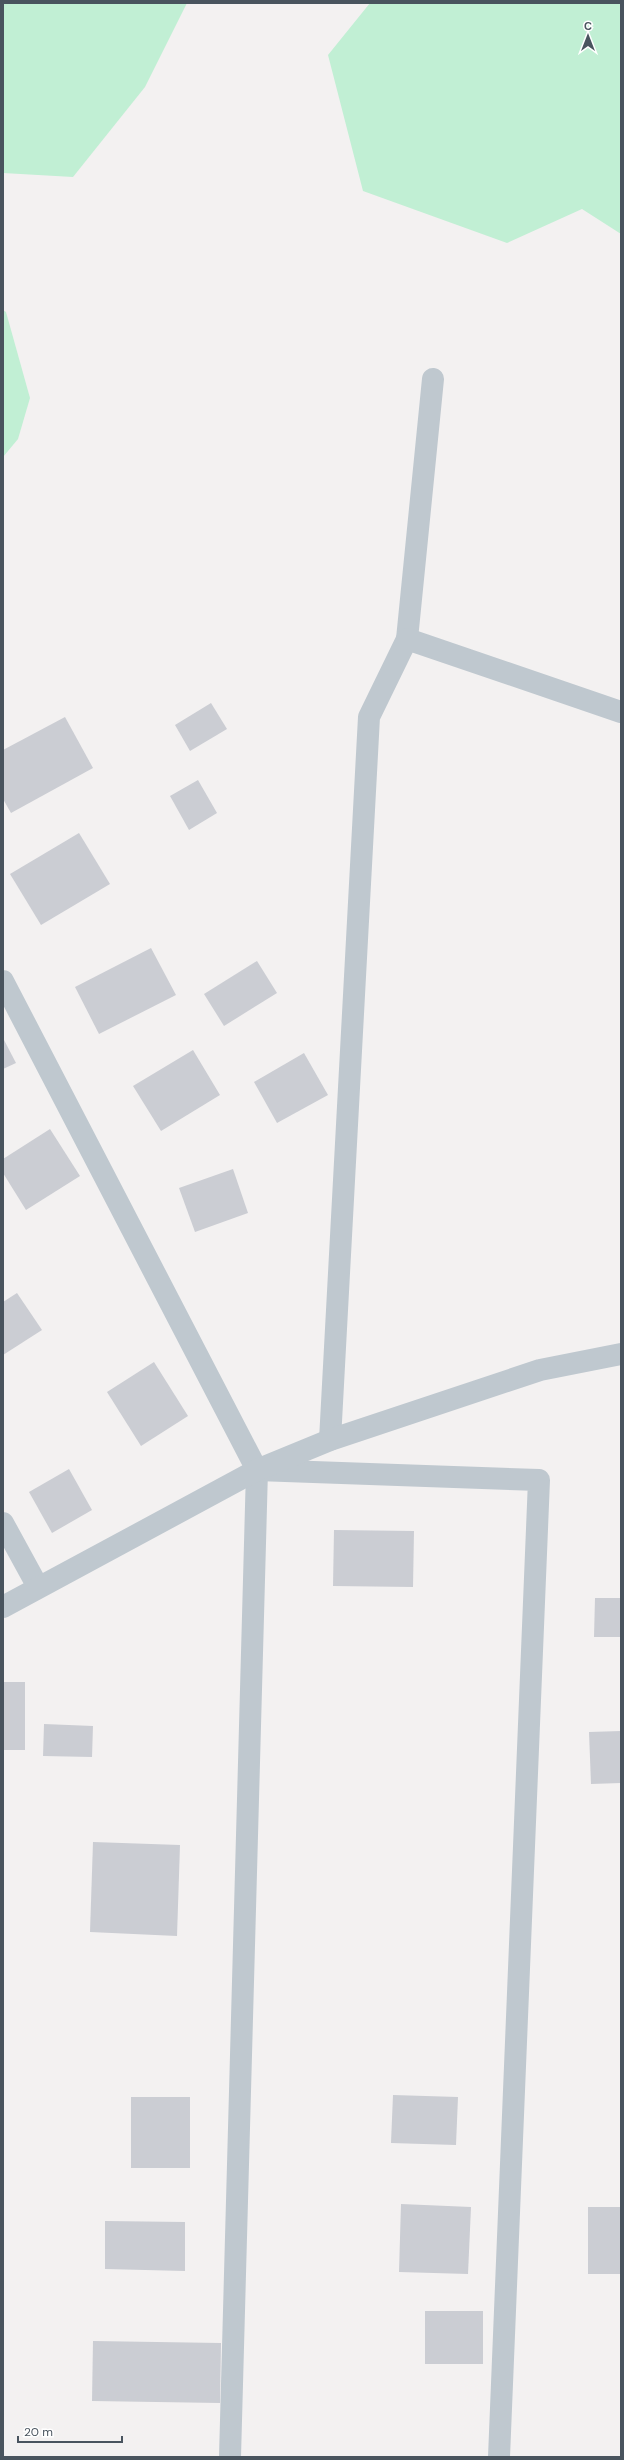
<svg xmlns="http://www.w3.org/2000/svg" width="624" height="2460" viewBox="0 0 624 2460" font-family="'DM Sans',sans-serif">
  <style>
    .green { fill: #c1efd4 }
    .building { fill: #cbcdd3 }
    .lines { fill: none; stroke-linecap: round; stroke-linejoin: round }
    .minor { stroke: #bfc8cf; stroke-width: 22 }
  </style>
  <rect width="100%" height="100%" fill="#f3f1f1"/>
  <!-- green -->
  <g class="green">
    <path d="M 3,3 L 187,3 L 145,87 L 73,177 L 3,173 Z"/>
    <path d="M 370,3 L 621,3 L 621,234 L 582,209 L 507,243 L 363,191 L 328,55 Z"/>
    <path d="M 3,310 L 6,312 L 30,398 L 18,439 L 3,457 Z"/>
  </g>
  <!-- building -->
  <g class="building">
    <path d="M 211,703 L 227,729 L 190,751 L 175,725 Z"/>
    <path d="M 65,717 L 93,768 L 11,813 L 3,799 L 3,750 Z"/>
    <path d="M 198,780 L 217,813 L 189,830 L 170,796 Z"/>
    <path d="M 79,833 L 110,884 L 41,925 L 10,874 Z"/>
    <path d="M 151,948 L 176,995 L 99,1034 L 75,987 Z"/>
    <path d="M 257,961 L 277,993 L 224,1026 L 204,994 Z"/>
    <path d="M 3,1038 L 16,1063 L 3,1069 Z"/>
    <path d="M 193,1050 L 220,1095 L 161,1131 L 133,1086 Z"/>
    <path d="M 304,1053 L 328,1095 L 277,1123 L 254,1082 Z"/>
    <path d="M 50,1129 L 80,1176 L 26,1210 L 3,1173 L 3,1159 Z"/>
    <path d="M 233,1169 L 248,1213 L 195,1232 L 179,1188 Z"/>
    <path d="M 17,1293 L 42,1330 L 3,1355 L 3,1302 Z"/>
    <path d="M 154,1362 L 188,1416 L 141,1446 L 107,1392 Z"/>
    <path d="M 69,1469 L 92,1510 L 52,1533 L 29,1492 Z"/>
    <path d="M 334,1530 L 414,1531 L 413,1587 L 333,1586 Z"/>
    <path d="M 595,1598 L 621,1598 L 621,1637 L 594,1637 Z"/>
    <rect x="3" y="1682" width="22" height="68"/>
    <path d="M 44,1724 L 93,1726 L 92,1757 L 43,1756 Z"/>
    <path d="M 621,1731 L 621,1783 L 591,1784 L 589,1732 Z"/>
    <path d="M 93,1842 L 180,1845 L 177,1936 L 90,1932 Z"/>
    <path d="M 393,2095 L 458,2097 L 456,2145 L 391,2143 Z"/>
    <rect x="131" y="2097" width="59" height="71"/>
    <path d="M 401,2204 L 471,2207 L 468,2274 L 399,2272 Z"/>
    <rect x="588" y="2207" width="33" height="67"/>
    <path d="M 105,2221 L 185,2222 L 185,2271 L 105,2269 Z"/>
    <rect x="425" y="2311" width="58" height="53"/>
    <path d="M 93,2341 L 221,2343 L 220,2403 L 92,2401 Z"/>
  </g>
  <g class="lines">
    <!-- minor -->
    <g class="minor">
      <path d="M 407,639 L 433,379"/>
      <path d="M 3,981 L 257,1470 L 230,2457"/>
      <path d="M 330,1440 L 369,717 L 407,639 L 621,712"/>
      <path d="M 257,1470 L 539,1480 L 499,2457"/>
      <path d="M 3,1523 L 38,1587"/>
      <path d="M 3,1607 L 257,1470 L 330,1440 L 540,1370 L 621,1354"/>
    </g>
  </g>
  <!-- border -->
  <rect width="624" height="2460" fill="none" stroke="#49545e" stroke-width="8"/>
  <!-- north arrow -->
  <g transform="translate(588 36)" stroke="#ffffff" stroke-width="3" paint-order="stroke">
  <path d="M0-3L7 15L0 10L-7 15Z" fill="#49545e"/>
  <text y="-6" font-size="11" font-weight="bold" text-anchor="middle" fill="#49545e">С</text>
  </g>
  <!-- scale -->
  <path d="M18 2436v6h104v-6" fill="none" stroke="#49545e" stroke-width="2"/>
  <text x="24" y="2436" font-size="12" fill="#49545e" stroke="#ffffff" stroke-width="3" paint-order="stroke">20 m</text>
</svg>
